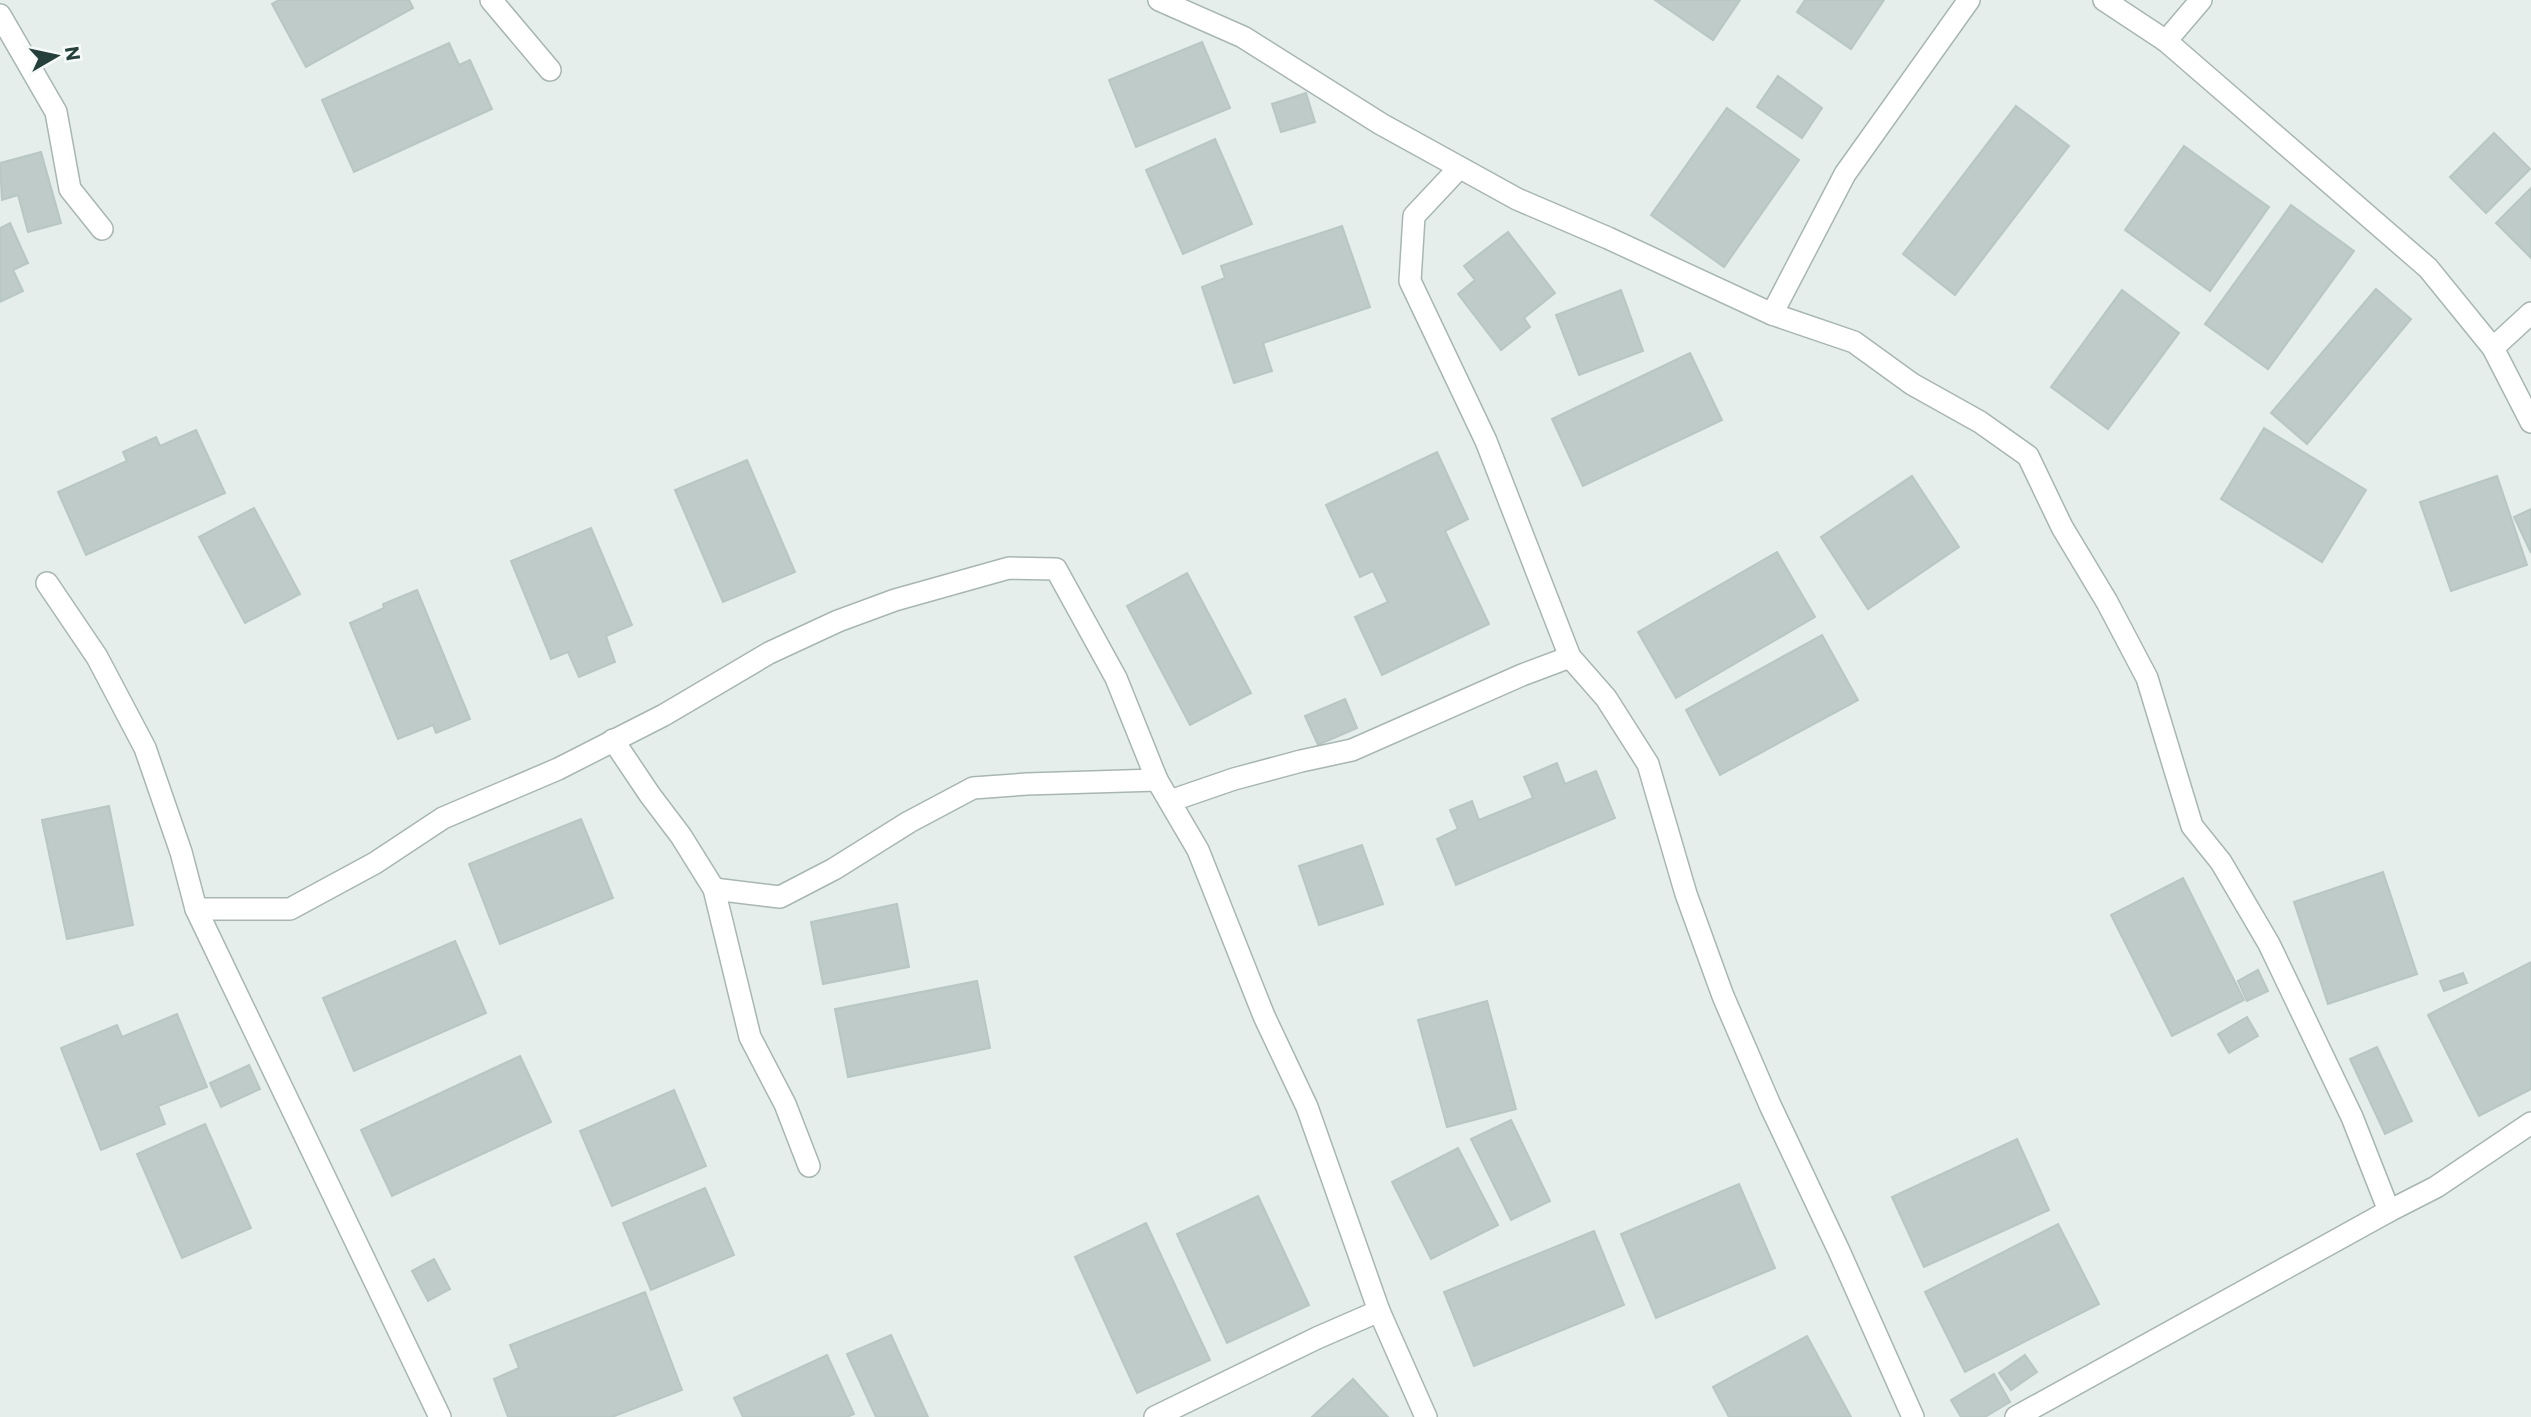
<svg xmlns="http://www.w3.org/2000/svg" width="2531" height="1417" viewBox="0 0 2531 1417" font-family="Commissioner,sans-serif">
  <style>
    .building { fill: #becbc8; stroke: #b8c7c3; stroke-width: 2 }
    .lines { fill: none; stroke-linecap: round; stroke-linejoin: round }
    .minor-casing { stroke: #a8b6b3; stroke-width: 24 }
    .minor { stroke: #fff; stroke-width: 21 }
  </style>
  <rect width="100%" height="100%" fill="#e5eeeb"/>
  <!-- building -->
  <g class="building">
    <path d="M 279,0 L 409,0 L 413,8 L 306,67 L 272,4 Z"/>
    <path d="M 1655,0 L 1740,0 L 1713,40 Z"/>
    <path d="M 1805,0 L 1884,0 L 1851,49 L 1797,12 Z"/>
    <path d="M 1202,42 L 1230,108 L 1136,147 L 1109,80 Z"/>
    <path d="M 449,43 L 459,65 L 470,60 L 492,109 L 354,172 L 322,100 Z"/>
    <path d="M 1778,76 L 1822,108 L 1802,138 L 1757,107 Z"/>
    <path d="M 1306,93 L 1315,122 L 1281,132 L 1272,104 Z"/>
    <path d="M 2016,106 L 2069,146 L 1955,295 L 1903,254 Z"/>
    <path d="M 1727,108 L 1799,160 L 1724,267 L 1651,215 Z"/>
    <path d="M 2494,133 L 2530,169 L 2486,213 L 2450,177 Z"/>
    <path d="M 1215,139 L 1252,224 L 1183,254 L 1146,170 Z"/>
    <path d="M 2184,146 L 2269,207 L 2210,291 L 2125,230 Z"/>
    <path d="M 41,152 L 61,223 L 28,232 L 18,195 L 2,200 L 0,163 Z"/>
    <path d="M 2531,188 L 2531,258 L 2496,223 Z"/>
    <path d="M 2291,205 L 2354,251 L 2268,369 L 2205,324 Z"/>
    <path d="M 10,223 L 28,263 L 13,270 L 23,291 L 0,302 L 0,228 Z"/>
    <path d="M 1342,226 L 1370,307 L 1263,343 L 1272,371 L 1234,383 L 1202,287 L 1225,278 L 1221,266 Z"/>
    <path d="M 1508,232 L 1555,293 L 1524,318 L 1530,327 L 1501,350 L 1458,294 L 1475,280 L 1464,266 Z"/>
    <path d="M 2376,289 L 2411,319 L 2307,444 L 2271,413 Z"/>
    <path d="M 1621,290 L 1643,351 L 1579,375 L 1556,315 Z"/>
    <path d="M 2122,290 L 2179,333 L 2108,429 L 2051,387 Z"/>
    <path d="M 1690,353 L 1722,420 L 1583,486 L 1552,419 Z"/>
    <path d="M 2264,428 L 2366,490 L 2322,562 L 2221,499 Z"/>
    <path d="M 196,430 L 225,493 L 86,555 L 58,492 L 127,461 L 123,452 L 156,437 L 160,446 Z"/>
    <path d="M 1437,452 L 1468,519 L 1445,531 L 1489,624 L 1382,675 L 1355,617 L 1388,602 L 1373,571 L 1360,577 L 1326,505 Z"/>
    <path d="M 747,460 L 795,572 L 723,602 L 675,490 Z"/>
    <path d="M 1912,476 L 1959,547 L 1868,609 L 1821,537 Z"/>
    <path d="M 2497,476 L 2527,565 L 2451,591 L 2420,502 Z"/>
    <path d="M 254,508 L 300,594 L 245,623 L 199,537 Z"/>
    <path d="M 2531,509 L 2531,553 L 2514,517 Z"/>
    <path d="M 591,528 L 632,625 L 606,636 L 615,662 L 579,677 L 568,652 L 551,659 L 511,561 Z"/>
    <path d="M 1777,552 L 1815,617 L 1676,698 L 1638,632 Z"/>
    <path d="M 1187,573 L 1251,693 L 1190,725 L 1127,606 Z"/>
    <path d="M 417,590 L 470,719 L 436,733 L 433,725 L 398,739 L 350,623 L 384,608 L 383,604 Z"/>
    <path d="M 1822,635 L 1858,700 L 1720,775 L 1686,710 Z"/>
    <path d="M 1345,699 L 1357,728 L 1318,745 L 1305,716 Z"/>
    <path d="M 1557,763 L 1565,784 L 1596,771 L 1615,818 L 1456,885 L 1437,839 L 1458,829 L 1450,810 L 1472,801 L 1479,820 L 1533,798 L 1524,777 Z"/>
    <path d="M 109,806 L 133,925 L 67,939 L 42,820 Z"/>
    <path d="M 581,819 L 613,898 L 500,944 L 469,864 Z"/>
    <path d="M 1362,845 L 1383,904 L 1319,925 L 1299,866 Z"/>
    <path d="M 2383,872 L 2417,974 L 2328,1004 L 2294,902 Z"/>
    <path d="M 2183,878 L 2244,1000 L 2172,1036 L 2111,915 Z"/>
    <path d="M 897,904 L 909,967 L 823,984 L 811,922 Z"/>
    <path d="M 455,941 L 486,1013 L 354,1071 L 323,998 Z"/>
    <path d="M 2531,962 L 2531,1089 L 2479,1116 L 2428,1015 Z"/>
    <path d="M 2258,970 L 2268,991 L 2247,1001 L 2238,981 Z"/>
    <path d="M 2463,973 L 2467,983 L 2444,991 L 2440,981 Z"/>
    <path d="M 977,981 L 990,1048 L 848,1077 L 835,1009 Z"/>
    <path d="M 1487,1001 L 1516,1109 L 1447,1127 L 1418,1020 Z"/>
    <path d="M 177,1014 L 207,1087 L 158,1106 L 165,1124 L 101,1150 L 61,1048 L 117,1025 L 122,1037 Z"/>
    <path d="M 2247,1017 L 2258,1036 L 2229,1053 L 2218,1034 Z"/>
    <path d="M 2377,1047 L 2412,1121 L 2385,1134 L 2350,1059 Z"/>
    <path d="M 520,1056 L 551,1122 L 392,1196 L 361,1130 Z"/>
    <path d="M 249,1065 L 260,1089 L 221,1107 L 210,1083 Z"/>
    <path d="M 674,1090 L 706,1166 L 612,1206 L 580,1131 Z"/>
    <path d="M 1511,1120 L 1550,1201 L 1511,1220 L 1471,1139 Z"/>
    <path d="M 205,1124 L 251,1228 L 182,1258 L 137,1154 Z"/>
    <path d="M 2017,1139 L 2049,1210 L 1924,1267 L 1892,1197 Z"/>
    <path d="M 1458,1148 L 1498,1225 L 1431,1259 L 1392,1182 Z"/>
    <path d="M 1739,1184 L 1775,1268 L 1656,1318 L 1621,1234 Z"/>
    <path d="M 705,1188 L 734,1255 L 651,1290 L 623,1223 Z"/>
    <path d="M 1258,1196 L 1309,1305 L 1227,1343 L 1177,1234 Z"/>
    <path d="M 1146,1223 L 1210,1360 L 1137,1393 L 1075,1257 Z"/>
    <path d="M 2058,1224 L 2099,1304 L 1965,1372 L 1925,1292 Z"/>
    <path d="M 1594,1231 L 1624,1305 L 1474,1366 L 1444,1292 Z"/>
    <path d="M 434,1259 L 450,1289 L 428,1301 L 412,1271 Z"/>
    <path d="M 645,1292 L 682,1390 L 612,1417 L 508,1417 L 494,1379 L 519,1368 L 510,1345 Z"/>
    <path d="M 891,1335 L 928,1417 L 876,1417 L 847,1354 Z"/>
    <path d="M 1807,1336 L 1851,1417 L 1729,1417 L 1713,1387 Z"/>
    <path d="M 827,1355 L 854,1414 L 847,1417 L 743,1417 L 734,1398 Z"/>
    <path d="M 2025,1355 L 2037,1372 L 2011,1390 L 1999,1373 Z"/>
    <path d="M 1994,1374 L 2010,1402 L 1985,1417 L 1961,1417 L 1951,1400 Z"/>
    <path d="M 1353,1379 L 1388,1417 L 1312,1417 Z"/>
  </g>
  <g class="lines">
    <defs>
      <g id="minor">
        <path d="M 491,0 L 550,70"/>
        <path d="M 1159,0 L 1243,37 L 1381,124 L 1517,199 L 1608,238 L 1772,314 L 1854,342 L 1912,384 L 1980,422 L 2028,456 L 2062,527 L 2107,602 L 2147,678 L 2192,826 L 2221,862 L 2269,944 L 2352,1117 L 2389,1211 L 2016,1417"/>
        <path d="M 2104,0 L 2166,41 L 2428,268 L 2493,348 L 2531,422"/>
        <path d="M 0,15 L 56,112 L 70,189 L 102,229"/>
        <path d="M 2166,41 L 2201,0"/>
        <path d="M 1459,168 L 1414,216 L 1410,281 L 1486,441 L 1570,657 L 1606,698 L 1648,764 L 1686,894 L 1723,996 L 1770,1105 L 1839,1251 L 1913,1417"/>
        <path d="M 1772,314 L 1845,174 L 1969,0"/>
        <path d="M 2493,348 L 2531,313"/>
        <path d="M 47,583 L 97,657 L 145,748 L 181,852 L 196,909 L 290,909 L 375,863 L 443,818 L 558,769 L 664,715 L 769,653 L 838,621 L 895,600 L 1009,568 L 1056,569 L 1116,678 L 1157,780 L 1198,850 L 1264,1016 L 1307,1107 L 1379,1311"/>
        <path d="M 613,740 L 650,795 L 681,836 L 714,889 L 750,1037 L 785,1104 L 809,1166"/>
        <path d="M 1170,801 L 1234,779 L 1301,761 L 1352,750 L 1522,675 L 1570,657"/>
        <path d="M 714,889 L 780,897 L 834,869 L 909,822 L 973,788 L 1027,784 L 1157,780"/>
        <path d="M 196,909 L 440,1417"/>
        <path d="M 2389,1211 L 2436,1187 L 2531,1123"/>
        <path d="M 1155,1417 L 1317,1338 L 1379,1311 L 1426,1417"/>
      </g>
    </defs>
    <!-- minor casing -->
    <use href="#minor" class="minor-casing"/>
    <!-- minor -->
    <use href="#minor" class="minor"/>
  </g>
  <!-- north arrow -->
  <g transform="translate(56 56) rotate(81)" stroke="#f6faf9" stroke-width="5" paint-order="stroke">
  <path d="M0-5L12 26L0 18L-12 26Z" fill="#253f3b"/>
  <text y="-10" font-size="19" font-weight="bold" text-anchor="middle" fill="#253f3b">N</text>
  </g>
</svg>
